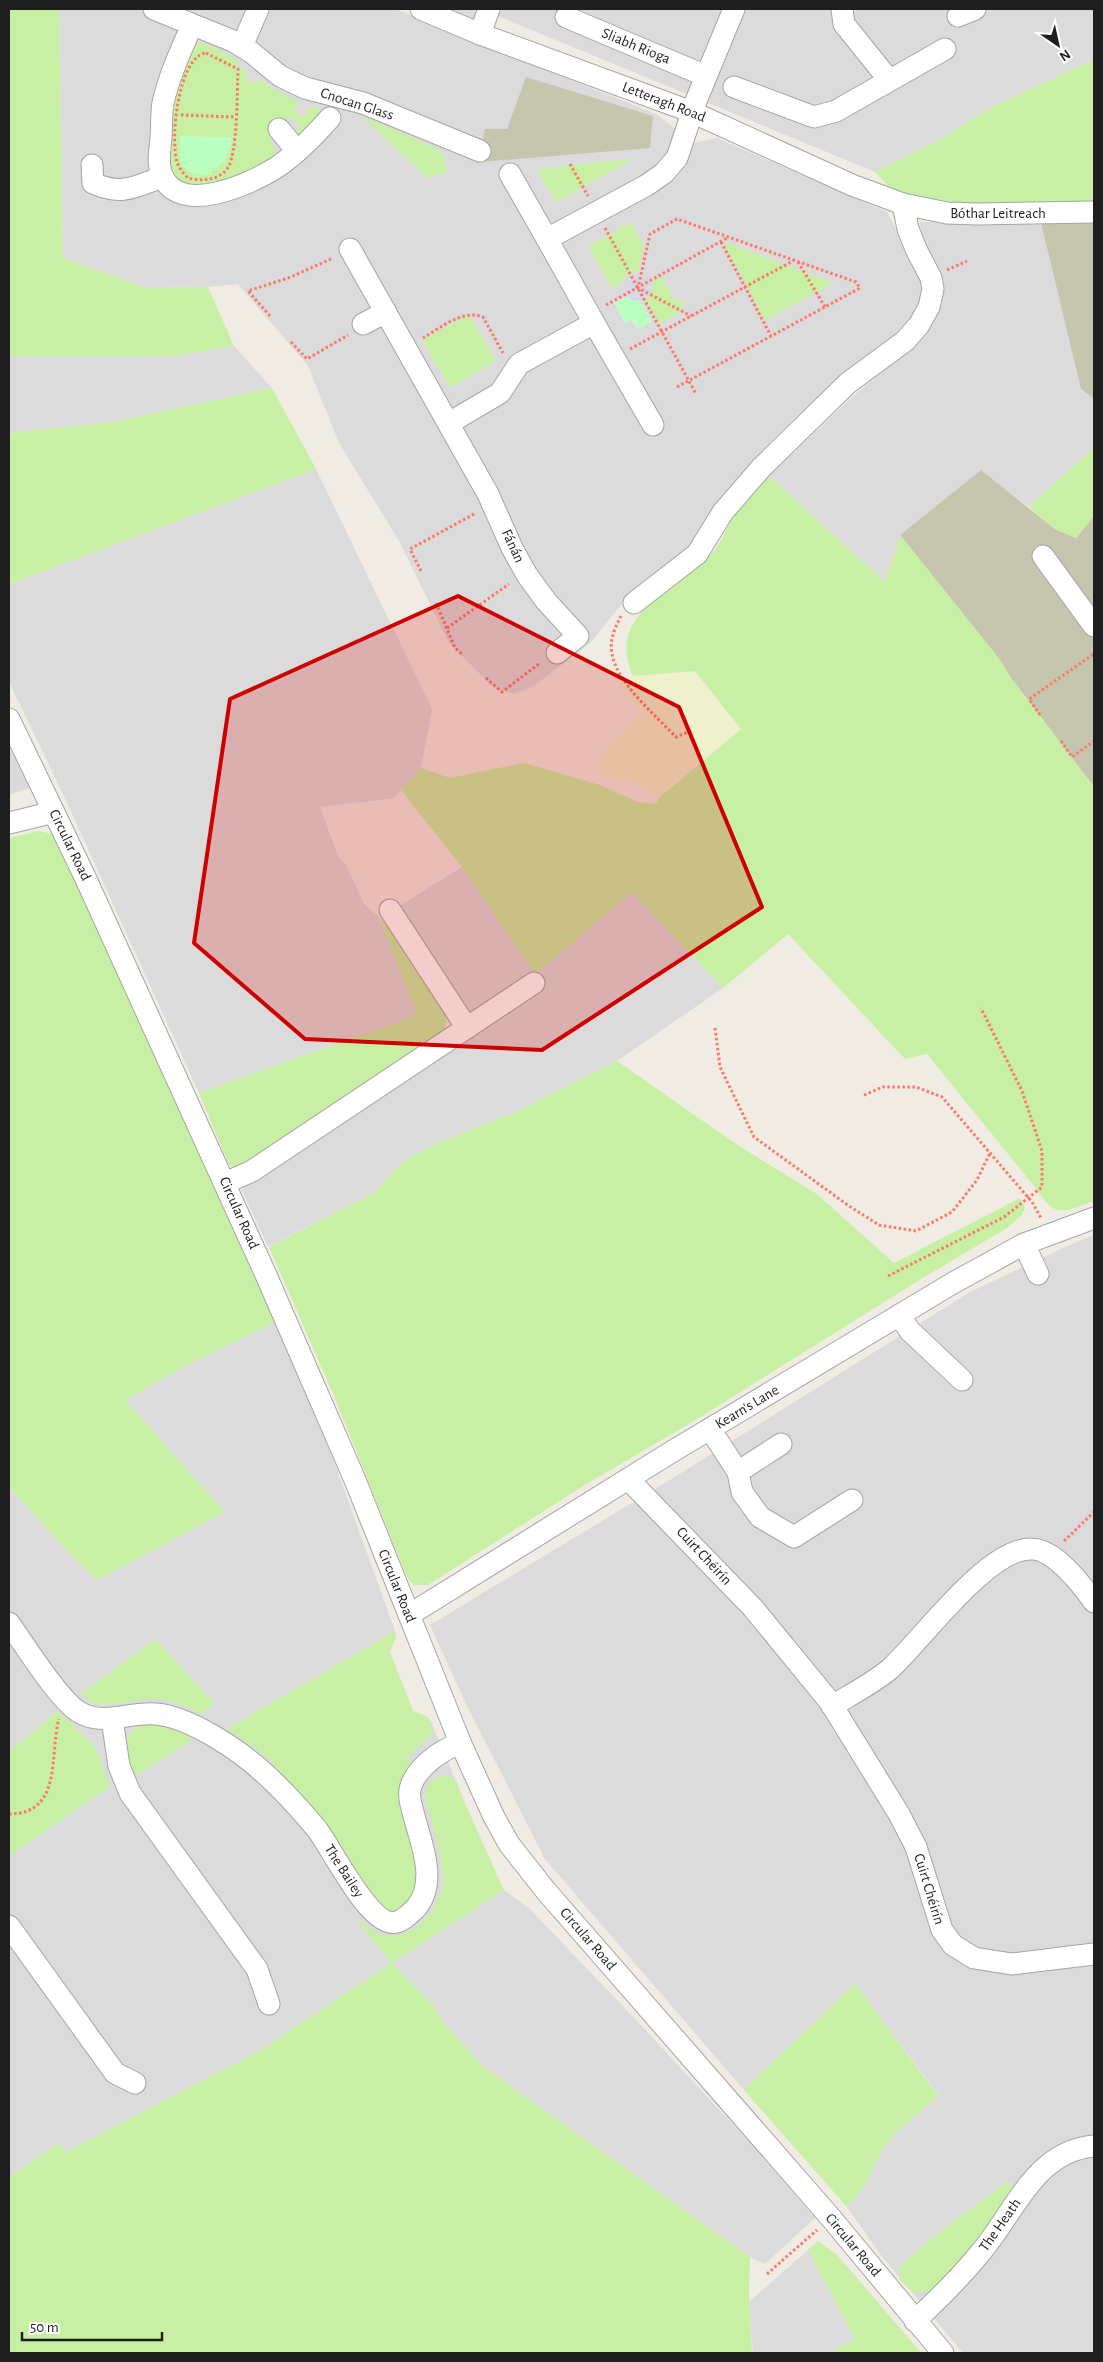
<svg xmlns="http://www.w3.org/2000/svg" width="1103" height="2362" viewBox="0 0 1103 2362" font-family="'Alegreya Sans',sans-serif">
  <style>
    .residential { fill: #dcdbdb }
    .construction { fill: #c6c6ae }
    .farmland { fill: #eef1cc }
    .grass { fill: #c8f0a4 }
    .park { fill: #bcffc2 }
    .plaza { fill: #d8d7e6 }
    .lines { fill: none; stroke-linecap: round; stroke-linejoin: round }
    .minor-casing { stroke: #a5a5a5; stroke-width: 23 }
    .path { stroke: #f76; stroke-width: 3; stroke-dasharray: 2.5 2.5; stroke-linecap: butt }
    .minor { stroke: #fff; stroke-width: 21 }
    .marked { fill: #cd0200; fill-opacity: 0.2; stroke: #cd0200; stroke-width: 4; stroke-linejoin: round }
    .labels { text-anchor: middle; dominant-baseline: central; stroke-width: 4; stroke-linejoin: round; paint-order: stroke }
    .street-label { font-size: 15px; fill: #1e1e1e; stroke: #fff }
  </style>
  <rect width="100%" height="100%" fill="#f0ece3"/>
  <!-- residential -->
  <g class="residential">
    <path d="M 59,9 L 395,9 L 656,114 L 694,143 L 717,138 L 887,212 L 914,263 L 925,292 L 914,320 L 900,334 L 835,382 L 795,418 L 773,440 L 747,472 L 698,542 L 626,599 L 590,643 L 535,685 L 515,694 L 494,688 L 449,643 L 399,541 L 339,443 L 308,366 L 238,284 L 208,287 L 147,288 L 63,258 Z"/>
    <path d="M 440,9 L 484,9 L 473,26 Z"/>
    <path d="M 501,9 L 1094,9 L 1094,60 L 993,106 L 939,140 L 875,172 L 498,16 Z"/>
    <path d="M 920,222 L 1041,223 L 1081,388 L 1094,399 L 1094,447 L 1029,507 L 981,471 L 900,535 L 885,583 L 769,476 L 860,390 L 903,355 L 934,322 L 942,304 L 944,283 L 923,259 Z"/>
    <path d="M 234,346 L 272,388 L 112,422 L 9,433 L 9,356 L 174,356 Z"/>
    <path d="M 316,469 L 432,709 L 421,768 L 394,798 L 320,807 L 338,856 L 346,865 L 364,904 L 379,917 L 418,1015 L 199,1093 L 64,796 L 9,682 L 9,584 Z"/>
    <path d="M 9,743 L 30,788 L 9,795 Z"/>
    <path d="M 462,867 L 535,974 L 632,892 L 723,988 L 617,1061 L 514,1113 L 442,1141 L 408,1158 L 394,1170 L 377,1191 L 268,1247 L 241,1188 L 244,1182 L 477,1029 L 398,907 Z"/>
    <path d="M 1094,1235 L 1094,2353 L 963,2353 L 880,2254 L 847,2207 L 866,2184 L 877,2159 L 894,2134 L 938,2095 L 855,1983 L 744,2090 L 545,1859 L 467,1706 L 430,1625 L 678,1475 L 970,1292 L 1074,1243 Z"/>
    <path d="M 275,1322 L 332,1456 L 395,1631 L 396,1637 L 390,1652 L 413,1711 L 428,1717 L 432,1724 L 487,1855 L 504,1890 L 529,1908 L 653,2038 L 750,2143 L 815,2218 L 765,2264 L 750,2257 L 485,2068 L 444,2023 L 434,2006 L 392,1963 L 259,2051 L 66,2152 L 59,2143 L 9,2177 L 9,1487 L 65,1549 L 225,1512 L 125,1400 L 183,1367 Z"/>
    <path d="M 818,2241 L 837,2255 L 921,2353 L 753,2353 L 749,2302 Z"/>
  </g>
  <!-- construction -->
  <g class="construction">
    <path d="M 526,77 L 653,116 L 650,148 L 479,162 L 485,129 L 507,129 Z"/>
    <path d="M 1094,222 L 1094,399 L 1081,389 L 1041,223 Z"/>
    <path d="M 981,470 L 1055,529 L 1076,538 L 1094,516 L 1094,787 L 1011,678 L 1000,660 L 900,535 Z"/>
  </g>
  <!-- farmland -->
  <path class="farmland" d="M 695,671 L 741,729 L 659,798 L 632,783 L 595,774 L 600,752 L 641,712 L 618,686 L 633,676 Z"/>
  <!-- grass -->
  <g class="grass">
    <path d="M 9,9 L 59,9 L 63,258 L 147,288 L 208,287 L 234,346 L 174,356 L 9,356 Z"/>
    <path d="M 201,43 L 214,47 L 239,61 L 237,66 L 249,72 L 245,78 L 255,84 L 258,79 L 299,103 L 294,111 L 305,117 L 308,107 L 320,109 L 320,113 L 300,136 L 293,134 L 301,127 L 292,117 L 269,134 L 275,147 L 272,160 C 244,175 212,196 179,186 L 168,167 L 170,105 L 193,46 Z"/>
    <path d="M 1094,60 L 1094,204 L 983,206 L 920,197 L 894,192 L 875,172 L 939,140 L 993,106 Z"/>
    <path d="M 360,115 L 441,150 L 448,172 L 428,178 Z"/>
    <path d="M 635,158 L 556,202 L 537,169 Z"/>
    <path d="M 631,222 L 644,246 L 638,272 L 626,275 L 620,284 L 612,289 L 588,246 Z"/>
    <path d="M 730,244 L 833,283 L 765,320 L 724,244 Z"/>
    <path d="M 661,276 L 674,300 L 683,299 L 681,311 L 660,324 L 643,297 L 652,292 L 653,281 Z"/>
    <path d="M 469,314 L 496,361 L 450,388 L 422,340 Z"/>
    <path d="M 272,388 L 316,469 L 9,584 L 9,433 L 112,422 Z"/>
    <path d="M 1094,447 L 1094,516 L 1076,538 L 1055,529 L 1029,507 Z"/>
    <path d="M 769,476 L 885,582 L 900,535 L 1000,660 L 1011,678 L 1094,787 L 1094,1201 C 1059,1213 1057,1219 1034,1186 L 927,1054 L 905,1059 L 788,934 L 723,988 L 632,892 L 535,974 L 462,867 L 401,790 L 421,768 L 450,778 L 524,763 L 600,785 L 638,802 L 656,804 L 659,798 L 741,729 L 695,671 L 633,676 C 605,614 673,593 708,558 C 720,547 727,527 736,513 C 746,500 759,488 769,476 Z"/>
    <path d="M 38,831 L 54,834 L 275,1322 L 183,1367 L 125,1400 L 225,1512 L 97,1580 L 65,1549 L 9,1487 L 9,838 Z"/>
    <path d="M 379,917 C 396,934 442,994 446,1017 C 447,1024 445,1029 442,1035 L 252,1162 L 236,1167 L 229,1165 L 199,1093 L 417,1015 Z"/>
    <path d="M 617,1061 L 739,1146 L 817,1194 L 894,1263 L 1020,1198 L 1025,1208 L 1021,1216 L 1007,1228 L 926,1276 L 694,1421 L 583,1486 L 428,1585 L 414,1585 L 409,1580 L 402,1565 L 334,1396 L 269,1247 L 377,1191 L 394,1170 L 408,1158 L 442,1141 L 514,1113 Z"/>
    <path d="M 395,1631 L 396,1637 L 390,1652 L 413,1711 L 428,1717 L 433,1730 L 430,1736 L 407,1758 L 412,1763 C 402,1774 399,1782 400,1798 L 420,1883 C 412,1895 405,1913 389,1912 L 374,1898 L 326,1823 L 271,1768 L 274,1764 L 254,1747 L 226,1729 Z"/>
    <path d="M 155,1639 L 214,1702 L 202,1715 C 188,1707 174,1700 158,1699 C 133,1696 101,1716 81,1694 Z"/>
    <path d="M 57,1711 L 94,1745 L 100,1757 L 109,1787 L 9,1856 L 9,1752 Z"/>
    <path d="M 144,1723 L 174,1727 L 190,1736 L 188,1743 L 136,1775 C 119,1760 123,1730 144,1723 Z"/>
    <path d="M 448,1775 L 454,1779 L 504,1890 L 392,1963 L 434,2006 L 444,2023 L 485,2068 L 750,2257 L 749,2294 L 752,2353 L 9,2353 L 9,2177 L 59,2143 L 66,2152 L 259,2051 L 391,1963 L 353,1914 C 362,1921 370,1930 381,1934 C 411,1944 441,1908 443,1881 C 444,1857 430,1818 424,1794 C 428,1781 435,1776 448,1775 Z"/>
    <path d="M 855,1983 L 938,2096 L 894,2134 L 877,2159 L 866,2184 L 847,2207 L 744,2090 Z"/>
    <path d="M 1008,2181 L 1013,2189 L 985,2237 L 932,2291 L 912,2292 L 899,2279 L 901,2271 L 898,2267 L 947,2226 Z"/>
    <path d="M 818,2241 L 837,2255 L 921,2353 L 838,2353 L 834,2349 L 856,2340 L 808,2250 Z"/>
  </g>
  <!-- park -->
  <g class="park">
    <path d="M 180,136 L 231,137 C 230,158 223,165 205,176 L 192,173 L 182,166 L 180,154 Z"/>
    <path d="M 626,297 L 641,301 L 652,322 L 641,328 L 635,326 L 632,320 L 625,323 L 614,303 Z"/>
  </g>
  <!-- plaza -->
  <circle class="plaza" cx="638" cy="287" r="14"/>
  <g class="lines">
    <defs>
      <g id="minor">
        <path d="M 154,9 L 233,41 L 251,52 L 280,76 L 305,88 L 363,103 L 480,151"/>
        <path d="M 421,9 L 480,34 L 692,112 L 852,185 L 903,204 L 947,213 L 978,214 L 1094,212"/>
        <path d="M 842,9 L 844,24 L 889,80"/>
        <path d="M 958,16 L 975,9"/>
        <path d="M 566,17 L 706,76"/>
        <path d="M 192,25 C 181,50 169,76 163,103 C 161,114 162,127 161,138 C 160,150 157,163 162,175 C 179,217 251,184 277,167 C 297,154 314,136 330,118"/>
        <path d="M 480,34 L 489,9"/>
        <path d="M 242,46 L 258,9"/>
        <path d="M 734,87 L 814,117 L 836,111 L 945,49"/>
        <path d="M 279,129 L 297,151"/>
        <path d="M 92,165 L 93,183 C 122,196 134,187 162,177"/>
        <path d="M 510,174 L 547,239"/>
        <path d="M 350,249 L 488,494 L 512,548 L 527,575 L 546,601 L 578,636 L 557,653"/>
        <path d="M 594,323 L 653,425"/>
        <path d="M 363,324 L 386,312"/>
        <path d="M 449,423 L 500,393 L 519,364 L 594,323 L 547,239 L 647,185 L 664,173 L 677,158 L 696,101 L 734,9"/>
        <path d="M 1043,556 L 1094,626"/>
        <path d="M 634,603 L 697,554 L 723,512 L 761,468 L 848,383 L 905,341 L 919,325 L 929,307 L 933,289 L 931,278 L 916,249 L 908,229 L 903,204"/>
        <path d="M 9,719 L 85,877 L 266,1275 L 355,1480 L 460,1742 L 494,1817 L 509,1844 L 546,1891 L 831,2218 L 943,2353"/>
        <path d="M 9,823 L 54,812"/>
        <path d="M 390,910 L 467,1028"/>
        <path d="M 225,1183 L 252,1171 L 534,983"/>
        <path d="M 1024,1244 L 1038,1274"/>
        <path d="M 899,1315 L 910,1331 L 962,1380"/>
        <path d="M 710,1429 L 738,1472 L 742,1492 L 760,1517 L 794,1537 L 852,1500"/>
        <path d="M 738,1472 L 781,1444"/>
        <path d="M 628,1479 L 753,1608 L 830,1702 L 899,1814 L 916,1847 L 942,1930 L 953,1945 L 974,1958 L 1012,1964 L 1094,1954"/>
        <path d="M 409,1615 L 673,1451 L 953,1283 L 1024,1244 L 1094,1218"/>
        <path d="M 9,1623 C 24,1644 59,1700 79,1712 C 104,1727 129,1711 156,1714 C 190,1717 239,1750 264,1773 C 283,1790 300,1809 316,1828 C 331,1846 370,1930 397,1922 C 403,1920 410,1914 415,1909 C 438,1883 422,1846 414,1816 C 411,1804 407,1794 412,1783 C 421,1763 442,1751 460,1742"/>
        <path d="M 832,1706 C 852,1694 873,1683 890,1669 C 922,1640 988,1547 1032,1549 C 1054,1549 1082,1585 1094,1602"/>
        <path d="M 112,1719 L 119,1766 L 130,1793 L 257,1969 L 269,2004"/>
        <path d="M 9,1926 L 115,2073 L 135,2083"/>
        <path d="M 915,2321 C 938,2299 961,2277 981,2252 C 1015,2212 1035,2151 1094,2146"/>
      </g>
    </defs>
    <!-- minor casing -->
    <use href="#minor" class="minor-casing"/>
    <!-- path -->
    <g class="path">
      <path d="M 206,53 L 238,69 C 237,89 238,156 227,169 C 218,181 200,181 188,178 C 183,173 179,168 177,162 C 170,141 178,56 206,53 Z"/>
      <path d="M 181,115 L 235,117"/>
      <path d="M 570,164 L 588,196"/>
      <path d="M 605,228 L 696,394"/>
      <path d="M 721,242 L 771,336"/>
      <path d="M 798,262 L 825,307"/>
      <path d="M 947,270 L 967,261"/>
      <path d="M 606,305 L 727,238"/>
      <path d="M 270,316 L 248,291 L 291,277 L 333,258"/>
      <path d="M 423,338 C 440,328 463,309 483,317 L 503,353"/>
      <path d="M 291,342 L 307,359 L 348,335"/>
      <path d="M 630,349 L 793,261"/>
      <path d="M 677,387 L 860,288 L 856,282 L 677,219 L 650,234 L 638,288 L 691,316"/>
      <path d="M 421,571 L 410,549 L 476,513"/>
      <path d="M 436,603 L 455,648 L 463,655"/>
      <path d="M 621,616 C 615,627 609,641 612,654 C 617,683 656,716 676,737 L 693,730"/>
      <path d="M 447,628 L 509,584"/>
      <path d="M 486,678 L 502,692 L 540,663"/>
      <path d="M 1040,715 L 1029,699 L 1094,654"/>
      <path d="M 1061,741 L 1072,757 L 1094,741"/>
      <path d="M 715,1028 L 720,1067 L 754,1137 L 849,1206 L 879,1225 L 916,1231 L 952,1212 L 977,1180 L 990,1153"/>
      <path d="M 864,1095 L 883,1087 L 916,1087 L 942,1097 L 1032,1202 L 1041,1218"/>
      <path d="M 888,1276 L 1004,1217 L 1042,1187 L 1042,1151 L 1022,1091 L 981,1008"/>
      <path d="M 1064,1541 L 1094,1512"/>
      <path d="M 9,1814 C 63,1814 49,1755 59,1719"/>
      <path d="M 767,2274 L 817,2230"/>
    </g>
    <!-- minor -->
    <use href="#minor" class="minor"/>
  </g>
  <!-- marked area -->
  <path class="marked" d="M 458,596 L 679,707 L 762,907 L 542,1050 L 305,1039 L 194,943 L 230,699 Z"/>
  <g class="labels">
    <!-- street labels -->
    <g class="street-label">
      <text transform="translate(636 46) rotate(22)">Sliabh Rioga</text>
      <text transform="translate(664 102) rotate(21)">Letteragh Road</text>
      <text transform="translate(357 104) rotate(18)">Cnocan Glass</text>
      <text x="998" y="213">Bóthar Leitreach</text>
      <text transform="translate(513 546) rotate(65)">Fánán</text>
      <text transform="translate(70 845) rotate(64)">Circular Road</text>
      <text transform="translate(239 1213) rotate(66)">Circular Road</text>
      <text transform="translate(747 1407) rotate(-31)">Kearn's Lane</text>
      <text transform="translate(704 1556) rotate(47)">Cuirt Chéirín</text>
      <text transform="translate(397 1586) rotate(68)">Circular Road</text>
      <text transform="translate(344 1871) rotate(57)">The Bailey</text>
      <text transform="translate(929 1889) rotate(73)">Cuirt Chéirín</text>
      <text transform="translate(588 1939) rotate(49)">Circular Road</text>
      <text transform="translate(1000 2225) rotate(-55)">The Heath</text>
      <text transform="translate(853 2245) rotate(50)">Circular Road</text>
    </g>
  </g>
  <!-- border -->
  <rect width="1103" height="2362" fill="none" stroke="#1e1e1e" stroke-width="20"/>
  <!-- north arrow -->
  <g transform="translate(1058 45) rotate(146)" stroke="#ffffff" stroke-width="4" paint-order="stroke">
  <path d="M0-4L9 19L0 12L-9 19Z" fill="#1e1e1e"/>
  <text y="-8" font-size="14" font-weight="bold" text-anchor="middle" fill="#1e1e1e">N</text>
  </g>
  <!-- scale -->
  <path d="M22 2332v8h140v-8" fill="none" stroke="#1e1e1e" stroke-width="2.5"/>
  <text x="30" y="2332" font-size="15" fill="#1e1e1e" stroke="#ffffff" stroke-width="4" paint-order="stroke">50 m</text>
</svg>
